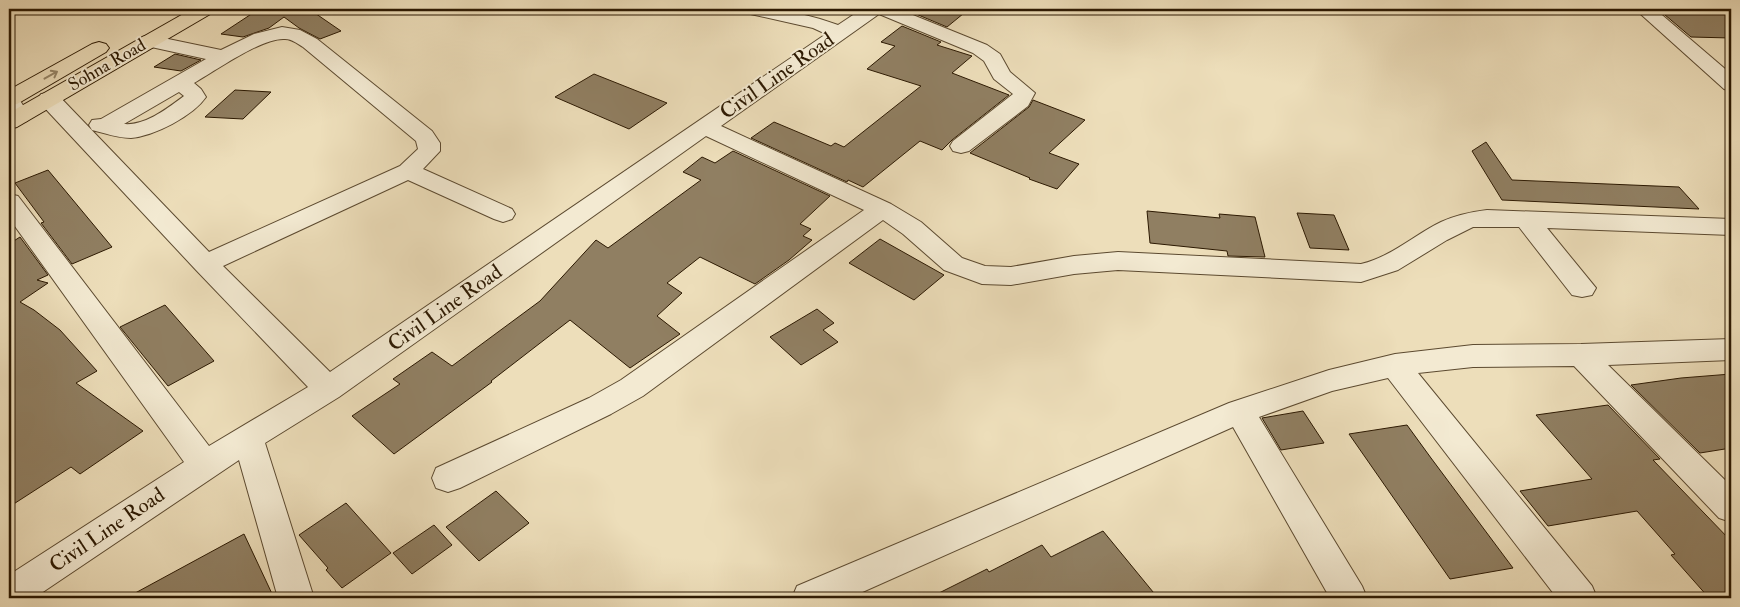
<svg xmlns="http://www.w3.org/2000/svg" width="1740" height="607" viewBox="0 0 1740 607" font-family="'IM FELL Double Pica',serif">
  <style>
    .building { fill: #907f62; stroke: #2c1902 }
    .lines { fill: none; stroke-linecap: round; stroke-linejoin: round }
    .minor-casing { stroke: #5c4a30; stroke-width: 2 }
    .major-casing { stroke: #2c1902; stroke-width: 2 }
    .minor { fill: #f3ead2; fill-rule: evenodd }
    .major { fill: #eddeba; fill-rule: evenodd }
    .oneway { stroke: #968567 }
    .labels { text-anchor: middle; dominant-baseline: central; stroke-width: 4; stroke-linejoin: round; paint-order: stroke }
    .far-street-label { font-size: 18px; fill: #2c1902; stroke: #f3ead2 }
    .street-label { font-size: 21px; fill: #2c1902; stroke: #f3ead2 }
  </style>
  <rect width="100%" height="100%" fill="#eddeba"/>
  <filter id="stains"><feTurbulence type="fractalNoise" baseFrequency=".004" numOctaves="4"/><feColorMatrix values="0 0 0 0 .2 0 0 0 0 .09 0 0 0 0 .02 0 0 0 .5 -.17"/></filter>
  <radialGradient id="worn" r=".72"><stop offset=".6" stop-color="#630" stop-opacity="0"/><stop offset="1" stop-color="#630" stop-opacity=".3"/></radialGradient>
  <!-- building -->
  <g class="building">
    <path d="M 259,9 L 309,9 L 341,31 L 320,39 L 299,28 L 284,17 L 269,28 L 243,37 L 221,34 Z"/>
    <path d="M 924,9 L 969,9 L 947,27 L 916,14 Z"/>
    <path d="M 1658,9 L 1731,9 L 1731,38 L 1691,37 Z"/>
    <path d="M 902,26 L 941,42 L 937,45 L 972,56 L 952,73 L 1009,95 L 952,140 L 942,150 L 920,141 L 863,187 L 848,180 L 847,182 L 751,138 L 774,122 L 831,146 L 835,143 L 844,147 L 921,86 L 867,69 L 895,46 L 881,42 Z"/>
    <path d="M 175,54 L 201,60 L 181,71 L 154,67 Z"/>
    <path d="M 594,74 L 667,103 L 629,129 L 555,97 Z"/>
    <path d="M 235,90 L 271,92 L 243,119 L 205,117 Z"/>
    <path d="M 1033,100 L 1085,120 L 1049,153 L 1079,164 L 1057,189 L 1029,179 L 1030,178 L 970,153 L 1029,107 Z"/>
    <path d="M 1486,142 L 1512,180 L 1679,187 L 1699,209 L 1502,200 L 1472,151 Z"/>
    <path d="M 733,151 L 830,196 L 800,224 L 811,229 L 803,236 L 812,240 L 789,260 L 755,284 L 700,257 L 667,283 L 682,293 L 657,316 L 680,334 L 630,368 L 570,320 L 491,381 L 492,382 L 394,454 L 352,416 L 400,384 L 393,379 L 432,352 L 452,366 L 540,301 L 596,240 L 608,248 L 701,180 L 683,172 L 702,157 L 715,163 Z"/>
    <path d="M 48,170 L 112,247 L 72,264 L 41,223 L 44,222 L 15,183 Z"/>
    <path d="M 1147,211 L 1220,218 L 1219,214 L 1255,217 L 1265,257 L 1228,256 L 1227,251 L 1150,243 Z"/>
    <path d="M 1297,213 L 1334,215 L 1349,250 L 1310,248 Z"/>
    <path d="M 20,237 L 48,275 L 37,280 L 48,283 L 20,302 L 34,310 L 60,330 L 97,371 L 76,383 L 143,431 L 80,474 L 71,467 L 9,507 L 9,244 Z"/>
    <path d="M 880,239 L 944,275 L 914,300 L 849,263 Z"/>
    <path d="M 165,305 L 214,361 L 168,386 L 120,327 Z"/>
    <path d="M 817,309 L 834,323 L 823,330 L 838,342 L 801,365 L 770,337 Z"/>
    <path d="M 1731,374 L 1731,448 L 1700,453 L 1631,385 L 1681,378 Z"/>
    <path d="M 1608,405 L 1660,459 L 1653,460 L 1731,541 L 1731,595 L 1709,598 L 1671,555 L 1675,554 L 1637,511 L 1548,526 L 1520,491 L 1592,479 L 1536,415 Z"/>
    <path d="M 1303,411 L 1324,443 L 1281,450 L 1262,418 Z"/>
    <path d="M 1407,425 L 1431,458 L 1513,568 L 1450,579 L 1349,434 Z"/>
    <path d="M 496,491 L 529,523 L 479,561 L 446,527 Z"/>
    <path d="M 346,503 L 391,553 L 342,588 L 326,570 L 328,568 L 299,535 Z"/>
    <path d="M 434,525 L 452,545 L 412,574 L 393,553 Z"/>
    <path d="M 1103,531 L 1158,598 L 929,598 L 987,569 L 989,572 L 1042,545 L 1051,557 Z"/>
    <path d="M 244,534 L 274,598 L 126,598 Z"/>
  </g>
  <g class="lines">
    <defs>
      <g id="minor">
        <path d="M 744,9 C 777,9 807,13 838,25 L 862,9 L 898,9 L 987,45 L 1000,54 L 1010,72 L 1035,93 L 1028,106 L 969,151 L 961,153 L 953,151 L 950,146 L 953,141 L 1013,94 L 994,79 L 984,61 L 973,53 L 879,14 L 721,126 L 891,204 L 921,222 L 962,258 L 985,266 L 1011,267 L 1074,256 L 1118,252 L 1361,264 C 1391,257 1414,235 1441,222 C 1456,215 1471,212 1487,210 L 1731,219 L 1731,235 L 1547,228 L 1596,288 L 1592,295 L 1582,297 L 1572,295 L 1519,227 L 1473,227 L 1447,240 L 1398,270 L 1361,282 L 1118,270 L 1074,274 L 1011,285 L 982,284 L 944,270 L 903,234 L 883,220 L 643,396 L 611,414 L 460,488 L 448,492 L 436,488 L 432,478 L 436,468 L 589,398 L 621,380 L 864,210 L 706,136 L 339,397 L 265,443 L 314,598 L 278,598 L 239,460 L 34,598 L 9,598 L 9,575 L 184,462 L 9,218 L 9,194 L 18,196 L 209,446 L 308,387 L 196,270 L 41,104 L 38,99 L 41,94 L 49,93 L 57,94 L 209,252 L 400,166 L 418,149 L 416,141 L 303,47 C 298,44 292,39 285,39 C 263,37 215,71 194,83 L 201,89 L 206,97 C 193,116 154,136 131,138 C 118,138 104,133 92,130 L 89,125 L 92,120 L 101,119 L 206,59 L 142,45 L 139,41 L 142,37 L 149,35 L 221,50 L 254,34 L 282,27 L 300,30 L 317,39 L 432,131 L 440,143 L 440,151 L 423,169 L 512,209 L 515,214 L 512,219 L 503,222 L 494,219 L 408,180 L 223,266 L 330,372 L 826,34 L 813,28 L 746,13 ZM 179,92 L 184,96 C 168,108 145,126 124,124 Z"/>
        <path d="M 1635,9 L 1655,9 L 1731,74 L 1731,91 L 1724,89 Z"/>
        <path d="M 9,95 L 17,96 L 30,116 L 27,121 L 19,123 L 11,121 L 9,117 Z"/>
        <path d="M 1731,339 L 1731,360 L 1608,365 L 1731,486 L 1731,522 L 1719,518 L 1574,366 L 1473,367 L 1418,373 L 1592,586 L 1597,598 L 1557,598 L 1388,378 L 1332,391 L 1259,417 L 1362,586 L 1367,598 L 1330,598 L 1233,427 L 849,598 L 792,598 L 797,586 L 1229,403 L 1329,370 L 1395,354 L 1473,345 L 1581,344 Z"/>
      </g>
      <g id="major">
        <path d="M 192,9 L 214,9 L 212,13 L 17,127 L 9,129 L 9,113 Z"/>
        <path d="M 99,42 L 106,44 L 109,48 L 106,52 L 17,104 L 9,105 L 9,90 L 92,44 Z"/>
      </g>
    </defs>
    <!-- minor casing -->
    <use href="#minor" class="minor-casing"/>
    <!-- major casing -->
    <use href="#major" class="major-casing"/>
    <!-- minor -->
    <use href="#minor" class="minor"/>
    <!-- major -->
    <use href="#major" class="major"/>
  </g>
  <!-- one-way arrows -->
  <defs><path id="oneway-shaft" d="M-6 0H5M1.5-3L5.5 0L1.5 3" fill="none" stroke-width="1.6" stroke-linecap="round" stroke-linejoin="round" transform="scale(1.25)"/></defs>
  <use class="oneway" href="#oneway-shaft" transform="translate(51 75) rotate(-29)"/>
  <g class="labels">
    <!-- far-street labels -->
    <g class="far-street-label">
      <text transform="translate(107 65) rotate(-30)">Sohna Road</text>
    </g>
    <!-- street labels -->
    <g class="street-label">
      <text transform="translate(777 76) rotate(-35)">Civil Line Road</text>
      <text transform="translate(445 308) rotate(-35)">Civil Line Road</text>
      <text transform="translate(107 530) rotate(-34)">Civil Line Road</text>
    </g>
  </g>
  <!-- margin -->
  <rect width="1740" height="607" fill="none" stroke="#eddeba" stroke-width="30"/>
  <rect x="10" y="10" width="1720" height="587" fill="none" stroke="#2c1902" stroke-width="2.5"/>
  <rect x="15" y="15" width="1710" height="577" fill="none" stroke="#2c1902"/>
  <rect width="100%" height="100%" filter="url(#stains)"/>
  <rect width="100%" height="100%" fill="url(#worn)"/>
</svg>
